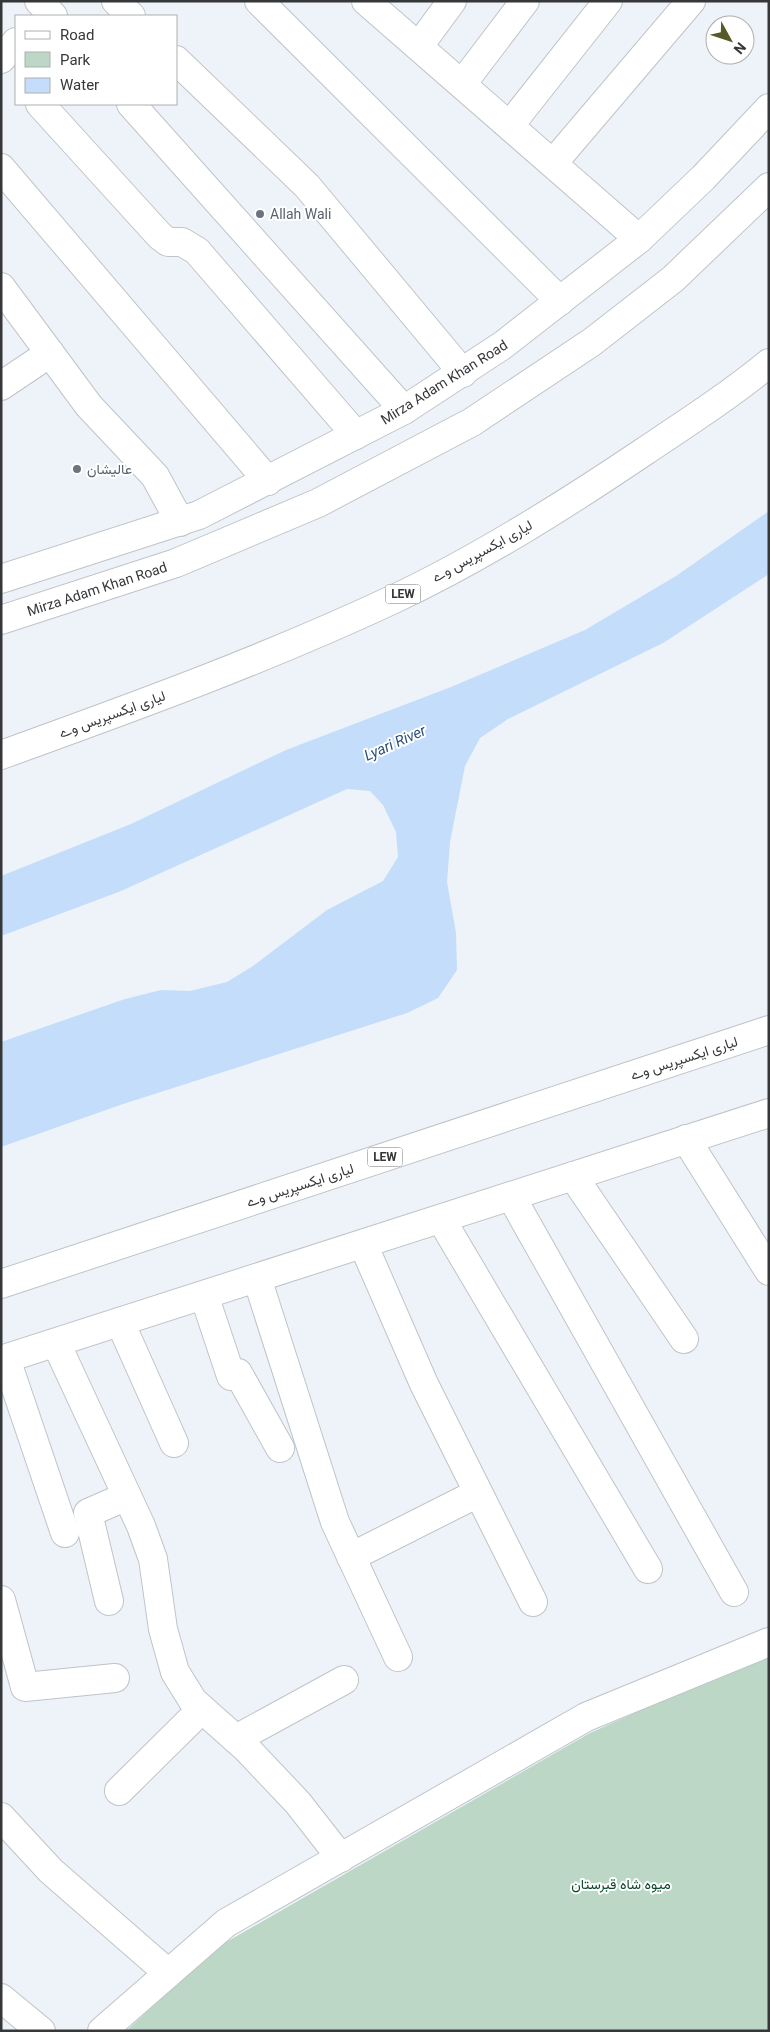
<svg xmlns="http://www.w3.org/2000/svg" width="770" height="2032" viewBox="0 0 770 2032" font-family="Roboto,Vazirmatn,sans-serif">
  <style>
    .green { fill: #bcd7c6 }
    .water { fill: #c4ddfa }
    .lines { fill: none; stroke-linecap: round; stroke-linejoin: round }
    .minor-casing { stroke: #bfc4c9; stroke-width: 30 }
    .major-casing { stroke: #bfc4c9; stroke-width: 30 }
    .highway-casing { stroke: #bfc4c9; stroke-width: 30 }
    .minor { stroke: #fff; stroke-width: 28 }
    .major { stroke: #fff; stroke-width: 28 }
    .highway { stroke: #fff; stroke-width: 28 }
    .worship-dot { fill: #6b7280; stroke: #fff; stroke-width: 2 }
    .labels { text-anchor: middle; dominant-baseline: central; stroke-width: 4; stroke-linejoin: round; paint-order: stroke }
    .shield { fill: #fff; stroke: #727374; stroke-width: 1 }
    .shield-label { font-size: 12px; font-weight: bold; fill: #353739 }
    .worship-label { font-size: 14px; fill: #5b616d; stroke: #fff; text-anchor: start }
    .street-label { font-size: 14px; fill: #353739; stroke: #fff }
    .park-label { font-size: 14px; fill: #0a492c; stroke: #fff }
    .water-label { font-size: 15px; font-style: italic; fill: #2e5179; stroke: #fff }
  </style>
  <rect width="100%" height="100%" fill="#edf3f8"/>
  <!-- green -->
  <path class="green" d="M 769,1653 L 769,2031 L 126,2031 L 216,1948 L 590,1733 Z"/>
  <!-- water -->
  <path class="water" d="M 769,511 L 769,574 L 663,643 L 508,719 L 480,738 L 465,766 L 450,842 L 447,882 L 456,933 L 457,970 L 438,998 L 407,1013 L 123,1104 L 1,1147 L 1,1042 L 125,999 L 161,990 L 190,991 L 227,982 L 253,966 L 327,910 L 383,881 L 398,857 L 396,832 L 383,805 L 370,791 L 347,789 L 121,891 L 1,936 L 1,876 L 131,824 L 286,750 L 451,687 L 585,630 L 676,576 Z"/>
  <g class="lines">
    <defs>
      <g id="minor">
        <path d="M 39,1 L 53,16"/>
        <path d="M 116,1 L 131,16"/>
        <path d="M 259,1 L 560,301"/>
        <path d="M 366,1 L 639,239"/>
        <path d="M 419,46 L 452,1"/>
        <path d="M 1,59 L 16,42"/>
        <path d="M 176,60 L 307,186 L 463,373"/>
        <path d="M 462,84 L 525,1"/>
        <path d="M 40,104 L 160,236 L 168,242 L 182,242 L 197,251 L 356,435"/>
        <path d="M 131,104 L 404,410"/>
        <path d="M 510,125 L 608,1"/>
        <path d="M 554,162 L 691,1"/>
        <path d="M 1,168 L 268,481"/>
        <path d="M 1,287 L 89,406 L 155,476 L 180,522"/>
        <path d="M 1,386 L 50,353"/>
        <path d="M 686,1139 L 769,1271"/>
        <path d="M 573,1176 L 684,1339"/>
        <path d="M 511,1196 L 734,1592"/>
        <path d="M 441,1219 L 648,1569"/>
        <path d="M 363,1244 L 424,1384 L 533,1602"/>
        <path d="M 257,1278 L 335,1522 L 398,1657"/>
        <path d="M 204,1295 L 231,1376 L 238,1373 L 280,1448"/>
        <path d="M 120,1322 L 174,1443"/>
        <path d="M 56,1343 L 141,1526 L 153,1559 L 163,1629 L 175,1672 L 193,1701 L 246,1748 L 298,1803 L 341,1858"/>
        <path d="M 6,1359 L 65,1533"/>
        <path d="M 1,1360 L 769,1113"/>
        <path d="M 351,1557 L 478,1493"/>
        <path d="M 1,1600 L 25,1687 L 115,1678"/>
        <path d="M 109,1601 L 88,1513 L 127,1496"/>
        <path d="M 236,1739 L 344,1680"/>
        <path d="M 119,1791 L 202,1709"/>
        <path d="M 1,1817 L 51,1871 L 168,1973"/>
        <path d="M 1,1998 L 41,2031"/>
        <path d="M 102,2031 L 226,1923 L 586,1717 L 769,1642"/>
      </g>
      <g id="major">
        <path d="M 1,579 L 199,515 L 404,410 L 503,345 L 639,239 L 703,178 L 769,108"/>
        <path d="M 1,620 L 176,563 L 318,503 L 472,422 L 592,342 L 673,279 L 769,187"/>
      </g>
      <g id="highway">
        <path d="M 1,755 C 134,707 266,659 394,599 C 481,558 565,505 645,451 C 687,423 730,395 769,363"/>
        <path d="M 1,1284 L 769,1030"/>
      </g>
    </defs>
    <!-- minor casing -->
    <use href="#minor" class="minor-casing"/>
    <!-- major casing -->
    <use href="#major" class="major-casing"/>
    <!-- highway casing -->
    <use href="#highway" class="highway-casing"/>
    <!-- minor -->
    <use href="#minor" class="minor"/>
    <!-- major -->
    <use href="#major" class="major"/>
    <!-- highway -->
    <use href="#highway" class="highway"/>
  </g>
  <!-- markers -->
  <g class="worship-dot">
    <circle cx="260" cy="214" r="5"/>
    <circle cx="77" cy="469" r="5"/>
  </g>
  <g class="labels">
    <!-- shield labels -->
    <g class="shield">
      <rect x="385.5" y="584.5" width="35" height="19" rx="4"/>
      <rect x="367.5" y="1147.5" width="35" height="19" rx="4"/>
    </g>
    <g class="shield-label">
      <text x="403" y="594">LEW</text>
      <text x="385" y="1157">LEW</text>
    </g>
    <!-- worship labels -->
    <g class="worship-label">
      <text x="270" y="214">Allah Wali</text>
      <text x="87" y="469">عالیشان</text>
    </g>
    <!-- street labels -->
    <g class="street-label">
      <text transform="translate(444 382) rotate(-32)">Mirza Adam Khan Road</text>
      <text transform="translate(482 551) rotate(-29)">لیاری ایکسپریس وے</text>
      <text transform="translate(97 589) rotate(-18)">Mirza Adam Khan Road</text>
      <text transform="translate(112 714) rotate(-20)">لیاری ایکسپریس وے</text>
      <text transform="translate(684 1058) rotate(-18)">لیاری ایکسپریس وے</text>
      <text transform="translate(300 1185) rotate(-18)">لیاری ایکسپریس وے</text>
    </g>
    <!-- park labels -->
    <g class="park-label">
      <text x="621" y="1884">میوہ شاہ قبرستان</text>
    </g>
    <!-- water labels -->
    <g class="water-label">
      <text transform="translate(395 743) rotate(-24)">Lyari River</text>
    </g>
  </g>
  <!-- border -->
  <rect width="770" height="2032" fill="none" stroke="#353739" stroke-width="5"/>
  <!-- legend -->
  <rect x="15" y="15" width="162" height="90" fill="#ffffff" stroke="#aeafb0"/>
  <rect x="25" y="31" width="25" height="8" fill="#ffffff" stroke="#aeafb0"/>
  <text x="60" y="40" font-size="15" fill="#353739">Road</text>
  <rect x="25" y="52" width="25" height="15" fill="#bcd7c6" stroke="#aeafb0"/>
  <text x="60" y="65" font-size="15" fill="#353739">Park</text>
  <rect x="25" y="78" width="25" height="15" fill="#c4ddfa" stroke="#aeafb0"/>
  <text x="60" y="90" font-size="15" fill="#353739">Water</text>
  <!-- north arrow -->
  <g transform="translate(730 40) rotate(130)"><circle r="24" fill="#ffffff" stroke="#aeafb0"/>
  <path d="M0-4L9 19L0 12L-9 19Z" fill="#565a27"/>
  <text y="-8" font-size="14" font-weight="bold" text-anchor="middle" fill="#353739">N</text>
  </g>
</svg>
